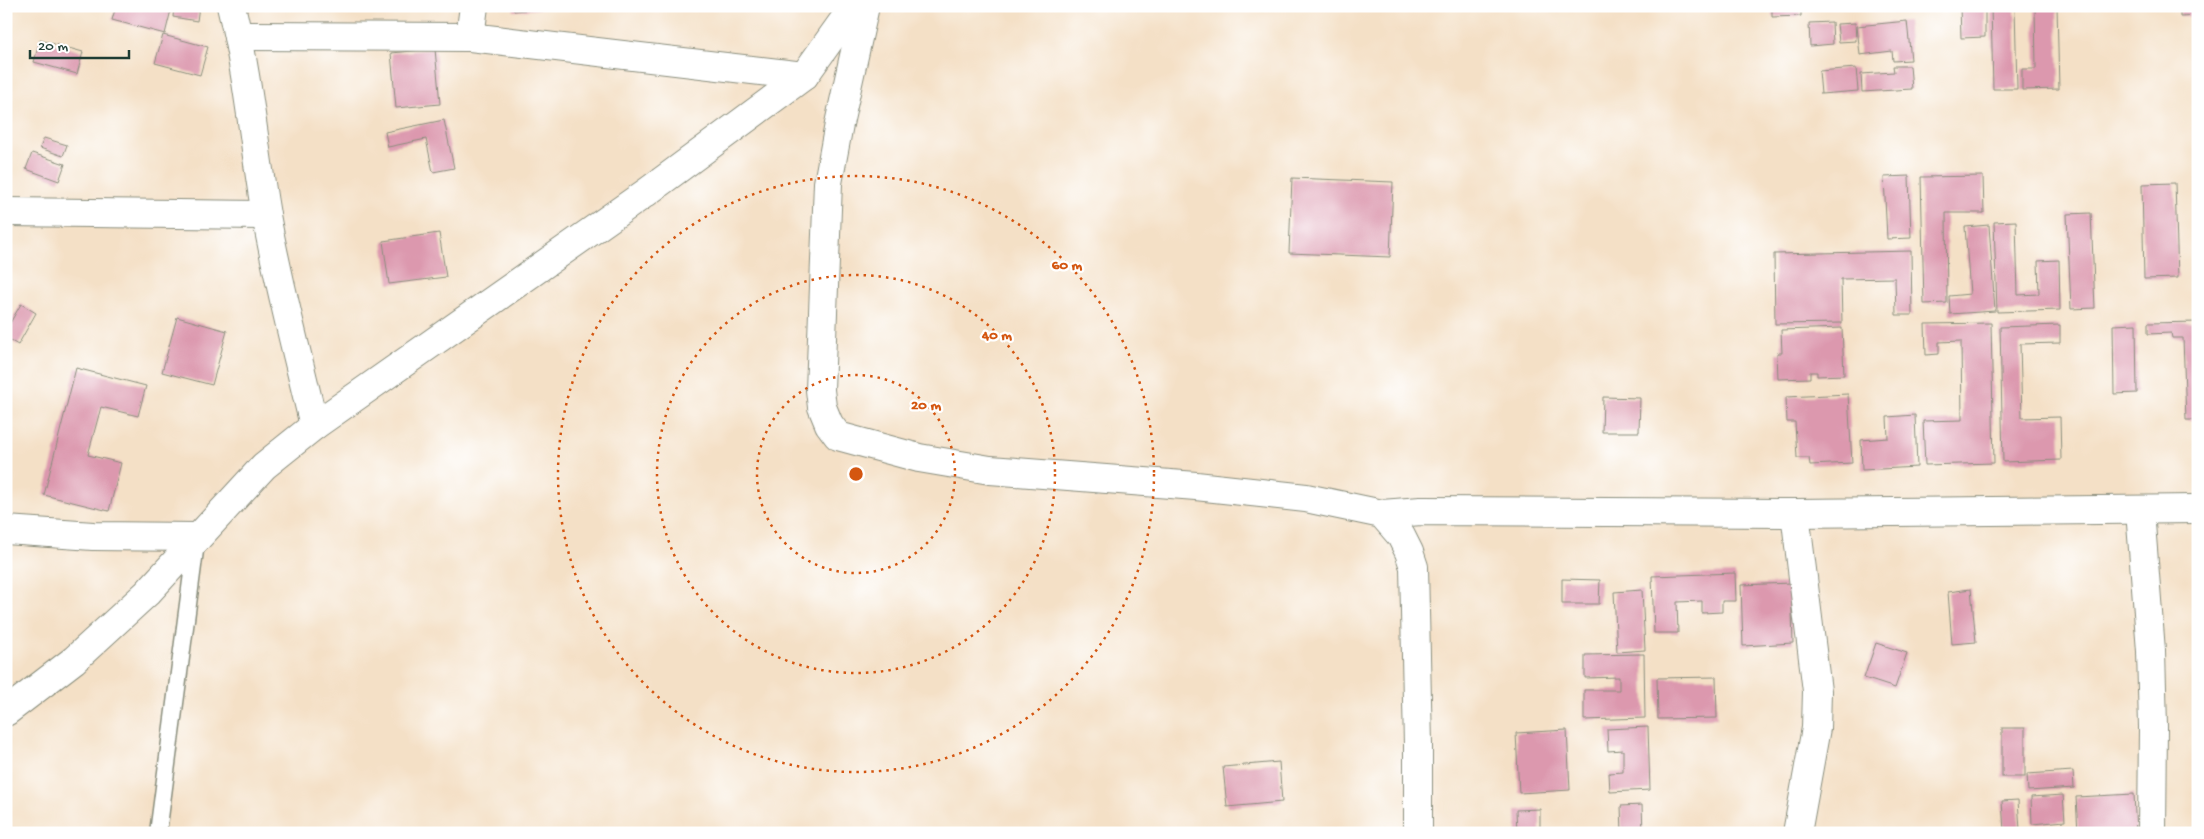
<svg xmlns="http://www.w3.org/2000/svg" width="2204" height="839" viewBox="0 0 2204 839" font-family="'Gochi Hand',sans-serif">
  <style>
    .building { fill: #dc98ae }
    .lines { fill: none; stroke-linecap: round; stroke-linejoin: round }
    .lane-casing { stroke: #8a8e7d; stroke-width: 19 }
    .street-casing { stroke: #8a8e7d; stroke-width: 30 }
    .lane { stroke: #fff; stroke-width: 16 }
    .street { stroke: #fff; stroke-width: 28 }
    .ring { fill: none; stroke: #d45610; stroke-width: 2.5; stroke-dasharray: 2.5 5 }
    .centre { fill: #d45610; stroke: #fff; stroke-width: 2.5 }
    .ring-label { font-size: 15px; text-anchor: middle; font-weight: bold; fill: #d45610; stroke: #fff; stroke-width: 4.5; stroke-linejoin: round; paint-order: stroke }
  </style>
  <rect width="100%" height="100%" fill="#fff"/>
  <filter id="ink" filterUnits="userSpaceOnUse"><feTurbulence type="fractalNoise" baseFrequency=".02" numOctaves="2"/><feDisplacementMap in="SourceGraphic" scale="10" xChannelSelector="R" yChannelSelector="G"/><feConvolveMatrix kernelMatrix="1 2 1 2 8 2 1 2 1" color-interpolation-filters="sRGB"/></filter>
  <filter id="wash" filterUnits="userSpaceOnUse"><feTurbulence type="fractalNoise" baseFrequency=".0096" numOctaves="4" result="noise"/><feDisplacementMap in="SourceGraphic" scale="20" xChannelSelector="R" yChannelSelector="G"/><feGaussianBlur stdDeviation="1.12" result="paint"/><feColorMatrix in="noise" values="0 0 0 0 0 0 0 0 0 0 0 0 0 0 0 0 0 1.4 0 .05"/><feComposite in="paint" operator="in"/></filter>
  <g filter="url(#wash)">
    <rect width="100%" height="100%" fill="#f4e0c6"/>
    <g id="blocks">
      <!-- building -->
      <g class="building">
        <path d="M 116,6 L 157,6 L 171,10 L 165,34 L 112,20 Z"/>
        <path d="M 174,6 L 199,6 L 197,21 L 173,17 Z"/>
        <path d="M 513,6 L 548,6 L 548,8 L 514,11 Z"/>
        <path d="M 1772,6 L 1801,6 L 1801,16 L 1772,17 Z"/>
        <path d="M 1960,6 L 1985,6 L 1985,37 L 1961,38 Z"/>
        <path d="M 1991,6 L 2015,6 L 2017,89 L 1993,89 Z"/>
        <path d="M 2035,6 L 2057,6 L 2059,89 L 2022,90 L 2022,69 L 2036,69 Z"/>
        <path d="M 2180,6 L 2198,6 L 2198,16 L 2180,17 Z"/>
        <path d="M 1907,21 L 1911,60 L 1893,61 L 1892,51 L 1860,55 L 1857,26 Z"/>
        <path d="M 1832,22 L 1833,44 L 1810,46 L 1809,23 Z"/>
        <path d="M 1855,23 L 1856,41 L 1839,42 L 1837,24 Z"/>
        <path d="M 163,35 L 208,47 L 200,75 L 155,63 Z"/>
        <path d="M 40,40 L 83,52 L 77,74 L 34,62 Z"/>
        <path d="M 435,49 L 440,104 L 396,108 L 391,53 Z"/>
        <path d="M 1893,66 L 1910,66 L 1912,89 L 1862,92 L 1861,74 L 1894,72 Z"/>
        <path d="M 1856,68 L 1858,91 L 1821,94 L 1819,71 Z"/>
        <path d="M 444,120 L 454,168 L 433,172 L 426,139 L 388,147 L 385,132 Z"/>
        <path d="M 44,138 L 67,145 L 63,156 L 40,148 Z"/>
        <path d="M 32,153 L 65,164 L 59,181 L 26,169 Z"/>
        <path d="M 1909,176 L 1911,238 L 1887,239 L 1884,177 Z"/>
        <path d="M 1983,176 L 1984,213 L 1946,213 L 1947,303 L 1924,304 L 1921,177 Z"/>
        <path d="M 1292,178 L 1393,182 L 1390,257 L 1289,253 Z"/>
        <path d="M 2175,183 L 2178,278 L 2144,279 L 2142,184 Z"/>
        <path d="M 2091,213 L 2095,308 L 2071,309 L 2067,214 Z"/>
        <path d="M 2016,221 L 2018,295 L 2039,294 L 2038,261 L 2059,260 L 2060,310 L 1997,312 L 1994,222 Z"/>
        <path d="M 1989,225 L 1995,311 L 1950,314 L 1949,296 L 1970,294 L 1965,227 Z"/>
        <path d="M 439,233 L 446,277 L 389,284 L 383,241 Z"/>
        <path d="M 1911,251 L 1912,315 L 1896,315 L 1895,278 L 1841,279 L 1842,323 L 1775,324 L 1774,254 Z"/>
        <path d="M 21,304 L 36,313 L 18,345 L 6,338 L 6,330 Z"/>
        <path d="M 177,317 L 227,331 L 212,385 L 162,372 Z"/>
        <path d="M 2198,322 L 2198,420 L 2186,420 L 2183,338 L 2172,338 L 2171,333 L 2148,334 L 2148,323 Z"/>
        <path d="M 1991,323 L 1994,463 L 1925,465 L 1923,421 L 1962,420 L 1961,341 L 1939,342 L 1939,354 L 1926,355 L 1925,324 Z"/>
        <path d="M 2136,324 L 2137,393 L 2114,394 L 2113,325 Z"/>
        <path d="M 2060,325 L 2060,343 L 2020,344 L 2022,418 L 2060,417 L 2061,460 L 2003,462 L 2000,327 Z"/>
        <path d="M 1842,328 L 1844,375 L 1817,376 L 1817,372 L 1810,372 L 1810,378 L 1778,379 L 1777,353 L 1782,353 L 1781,330 Z"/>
        <path d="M 76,368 L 146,386 L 138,416 L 101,407 L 88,455 L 121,463 L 109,511 L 44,495 Z"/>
        <path d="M 1848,394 L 1852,463 L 1810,465 L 1809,458 L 1797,458 L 1795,422 L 1787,422 L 1786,397 Z"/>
        <path d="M 1603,397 L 1640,398 L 1639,432 L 1602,432 Z"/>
        <path d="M 1915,415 L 1917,467 L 1862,470 L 1861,440 L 1888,438 L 1887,417 Z"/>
        <path d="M 1735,573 L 1736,601 L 1722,601 L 1722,612 L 1702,613 L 1702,601 L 1677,602 L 1678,633 L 1654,633 L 1652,576 Z"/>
        <path d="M 1562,579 L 1600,580 L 1599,604 L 1562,604 Z"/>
        <path d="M 1791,583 L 1793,643 L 1743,646 L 1741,585 Z"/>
        <path d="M 1971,589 L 1976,642 L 1952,644 L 1948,592 Z"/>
        <path d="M 1642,590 L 1645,650 L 1617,652 L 1614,592 Z"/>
        <path d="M 1876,643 L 1907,653 L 1895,688 L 1864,678 Z"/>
        <path d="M 1644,654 L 1645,718 L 1584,720 L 1584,690 L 1619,690 L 1619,677 L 1585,678 L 1585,655 Z"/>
        <path d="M 1716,677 L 1717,718 L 1658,719 L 1657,678 Z"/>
        <path d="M 1648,727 L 1650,790 L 1610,792 L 1609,773 L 1623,772 L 1623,750 L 1608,751 L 1607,729 Z"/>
        <rect x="2002" y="728" width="23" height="49"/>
        <path d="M 1567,730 L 1570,790 L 1519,793 L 1516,733 Z"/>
        <path d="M 1279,762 L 1282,802 L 1227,807 L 1223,767 Z"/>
        <path d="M 2073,771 L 2074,788 L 2028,791 L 2027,774 Z"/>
        <path d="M 2134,794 L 2136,833 L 2078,833 L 2076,797 Z"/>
        <path d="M 2063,795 L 2065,821 L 2032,824 L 2031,797 Z"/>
        <path d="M 2018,800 L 2020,830 L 2004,831 L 2002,801 Z"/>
        <path d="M 1642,805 L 1643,833 L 1622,833 L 1621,806 Z"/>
        <path d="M 1540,809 L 1540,833 L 1517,833 L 1516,810 Z"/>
        <path d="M 2051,830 L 2051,833 L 2035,833 L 2035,831 Z"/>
      </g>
    </g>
  </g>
  <g filter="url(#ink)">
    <use href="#blocks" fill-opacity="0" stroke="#8a8e7d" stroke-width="1"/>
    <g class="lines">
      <defs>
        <path id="lane" d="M 158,833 L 196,543"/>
        <g id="street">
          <path d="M 231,6 C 248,75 254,145 266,215 C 279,286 298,356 314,426"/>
          <path d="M 865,6 L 839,124 L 828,183 L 820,390 L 822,407 L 829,424 L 838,436 L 919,458 L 990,470 L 1196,486 L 1306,498 L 1382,514 L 1401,536 L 1409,552 L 1414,567 L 1418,745 L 1418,833"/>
          <path d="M 238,36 L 470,37 L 804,76"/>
          <path d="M 470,37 L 474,6"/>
          <path d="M 6,212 L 266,215"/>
          <path d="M 2140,511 L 2151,651 L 2153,727 L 2152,833"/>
          <path d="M 1795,513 L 1817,691 L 1816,728 L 1797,833"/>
          <path d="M 1382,514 L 1421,511 L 1795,513 L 2198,509"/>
          <path d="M 6,530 L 93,536 L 197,537"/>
          <path d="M 6,712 L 74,660 L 147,593 L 264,466 L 314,426 L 647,192 L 804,76 L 854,6"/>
        </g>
      </defs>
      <!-- lane casing -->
      <use href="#lane" class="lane-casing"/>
      <!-- street casing -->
      <use href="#street" class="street-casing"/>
      <!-- lane -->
      <use href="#lane" class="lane"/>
      <!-- street -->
      <use href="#street" class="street"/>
    </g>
  </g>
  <!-- distance rings -->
  <g class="ring">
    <circle cx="856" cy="474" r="99"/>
    <circle cx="856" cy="474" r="199"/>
    <circle cx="856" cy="474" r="298"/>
  </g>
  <circle cx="856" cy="474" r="8" class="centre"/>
  <g class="ring-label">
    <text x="1067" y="269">60 m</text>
    <text x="997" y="339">40 m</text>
    <text x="926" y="409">20 m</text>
  </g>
  <!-- margin -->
  <rect width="2204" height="839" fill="none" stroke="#fff" stroke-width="25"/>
  <!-- scale -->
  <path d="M30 50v8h99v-8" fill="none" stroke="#1f3d34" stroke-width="2.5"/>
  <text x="38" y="50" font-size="15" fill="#1f3d34" stroke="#ffffff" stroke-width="4" paint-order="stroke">20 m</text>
</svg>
